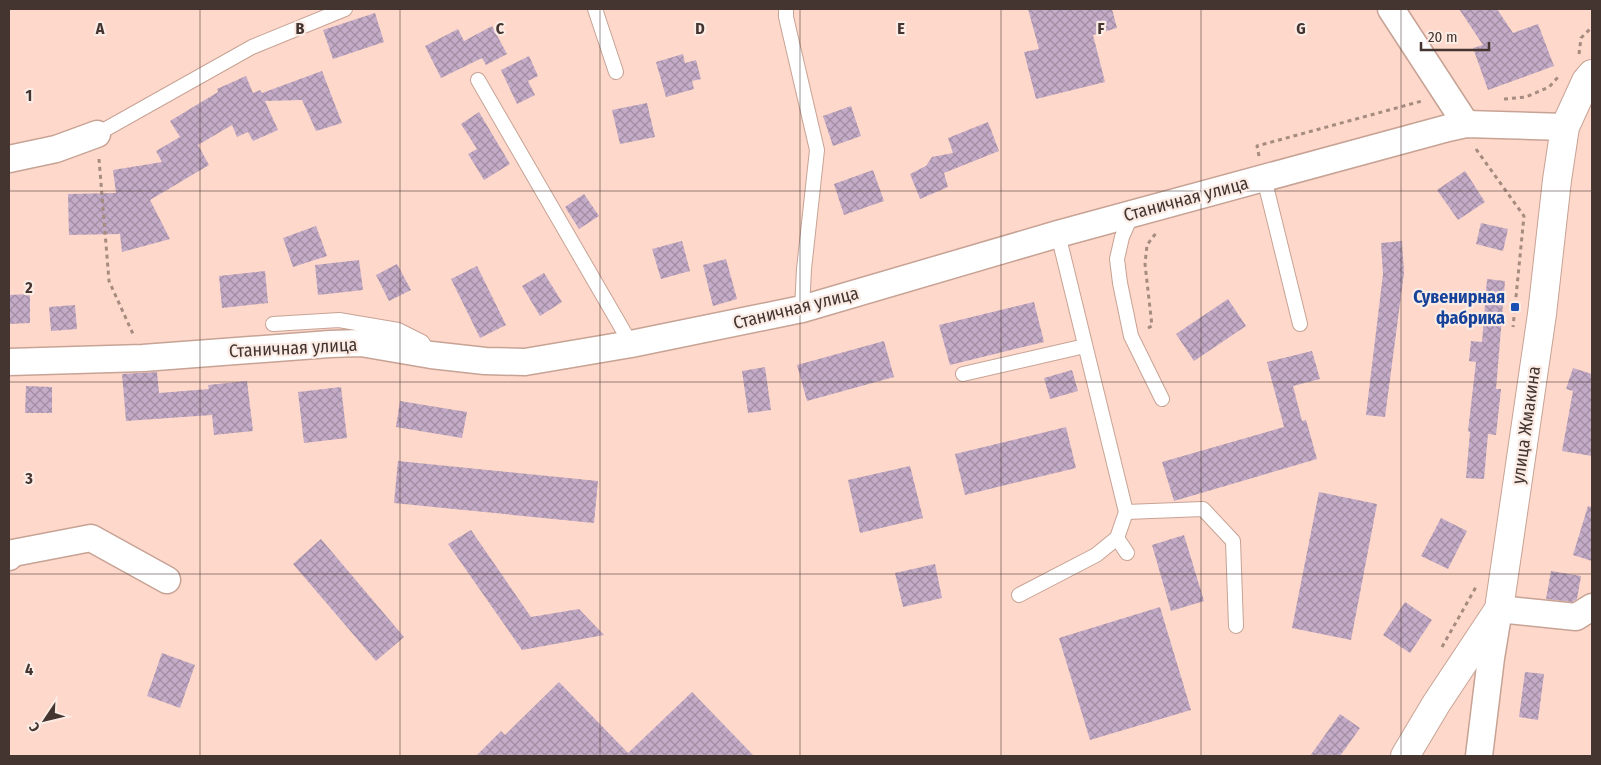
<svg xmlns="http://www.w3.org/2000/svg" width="1601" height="765" viewBox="0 0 1601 765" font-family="'Fira Sans Condensed',sans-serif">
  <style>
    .building { fill: url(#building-cross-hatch) }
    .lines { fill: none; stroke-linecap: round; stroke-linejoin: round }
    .service-casing { stroke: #c7a395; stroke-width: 16 }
    .minor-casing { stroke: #c7a395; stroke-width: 29 }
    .tertiary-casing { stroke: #c7a395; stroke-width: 30 }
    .path { stroke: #a68b81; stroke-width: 3; stroke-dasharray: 4 4; stroke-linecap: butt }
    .service { stroke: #fff; stroke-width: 14 }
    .minor { stroke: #fff; stroke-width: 26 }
    .tertiary { stroke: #fff; stroke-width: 28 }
    .grid { fill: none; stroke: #443530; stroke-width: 1; stroke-opacity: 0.55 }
    .transit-dot { fill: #1a4fb4; stroke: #fbebe5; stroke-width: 2 }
    .labels { text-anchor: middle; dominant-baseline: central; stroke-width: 4.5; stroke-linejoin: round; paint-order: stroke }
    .street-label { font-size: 18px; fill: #443530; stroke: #fbebe5 }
    .transit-label { font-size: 18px; font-weight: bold; fill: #164399; stroke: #fbebe5; text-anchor: end }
    .grid-label { font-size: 16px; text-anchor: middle; font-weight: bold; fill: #443530; stroke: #fbebe5; stroke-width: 4.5; stroke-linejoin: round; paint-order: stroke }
  </style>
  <defs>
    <pattern id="building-cross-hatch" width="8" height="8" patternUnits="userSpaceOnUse" patternTransform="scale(1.25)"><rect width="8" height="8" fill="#c4abc7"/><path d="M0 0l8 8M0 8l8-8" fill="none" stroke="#a18ca2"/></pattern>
  </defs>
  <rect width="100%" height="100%" fill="#fed8ca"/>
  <!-- building -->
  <g class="building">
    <path d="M 1028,9 L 1112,9 L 1117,28 L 1093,35 L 1105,82 L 1036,99 L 1024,52 L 1039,49 Z"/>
    <path d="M 1459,9 L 1497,9 L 1513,33 L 1538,24 L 1554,66 L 1488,90 L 1473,48 L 1483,45 Z"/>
    <path d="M 375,13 L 384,42 L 333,59 L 323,30 Z"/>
    <path d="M 492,26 L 507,54 L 486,65 L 482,58 L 441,78 L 425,46 L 458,29 L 464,41 Z"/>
    <path d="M 683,54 L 685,63 L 696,60 L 701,79 L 692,81 L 694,89 L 666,97 L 656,62 Z"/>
    <path d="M 529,56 L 538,76 L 528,81 L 535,95 L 517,104 L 501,70 Z"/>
    <path d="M 322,71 L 342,123 L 316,131 L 302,100 L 265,101 L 278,130 L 253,141 L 248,132 L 237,137 L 232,125 L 198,145 L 209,165 L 150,200 L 170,239 L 122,252 L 120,234 L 69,235 L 68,194 L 116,193 L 113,170 L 162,162 L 156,151 L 180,137 L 170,121 L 218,92 L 217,89 L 246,76 L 253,93 L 260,90 L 262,93 Z"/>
    <path d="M 647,103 L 655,137 L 620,144 L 612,110 Z"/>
    <path d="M 851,106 L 861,136 L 833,146 L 823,116 Z"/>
    <path d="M 479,112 L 510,164 L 484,180 L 468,154 L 477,149 L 461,124 Z"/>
    <path d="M 988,122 L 999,151 L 944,173 L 948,187 L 920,199 L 910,174 L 926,166 L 932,157 L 953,153 L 948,138 Z"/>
    <path d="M 873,170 L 884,201 L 844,215 L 834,184 Z"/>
    <path d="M 1465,171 L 1485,202 L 1458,220 L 1437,190 Z"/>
    <path d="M 584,194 L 599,216 L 579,229 L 565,207 Z"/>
    <path d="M 1481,223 L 1508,229 L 1503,251 L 1476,244 Z"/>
    <path d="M 316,226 L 327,256 L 293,267 L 283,238 Z"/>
    <path d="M 682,241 L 690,271 L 661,279 L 652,249 Z"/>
    <path d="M 1402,241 L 1404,273 L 1385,417 L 1366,415 L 1383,274 L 1381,243 Z"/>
    <path d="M 726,259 L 737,299 L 713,306 L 703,265 Z"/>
    <path d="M 359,260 L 363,290 L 318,295 L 315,265 Z"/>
    <path d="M 397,264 L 411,290 L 389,301 L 376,275 Z"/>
    <path d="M 477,266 L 506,325 L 480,338 L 451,279 Z"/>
    <path d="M 265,271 L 268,303 L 222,308 L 219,276 Z"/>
    <path d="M 544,273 L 562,302 L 540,316 L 522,286 Z"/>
    <path d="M 1487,279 L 1505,281 L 1496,389 L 1501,389 L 1496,435 L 1488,434 L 1484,479 L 1466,478 L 1470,432 L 1468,431 L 1476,362 L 1469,361 L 1471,341 L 1482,342 Z"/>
    <path d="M 30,294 L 30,323 L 9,324 L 9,295 Z"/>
    <path d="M 1228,299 L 1246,326 L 1194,361 L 1176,334 Z"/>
    <path d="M 1034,302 L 1044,342 L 950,365 L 939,325 Z"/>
    <path d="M 75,305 L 77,329 L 51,331 L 49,307 Z"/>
    <path d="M 884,341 L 894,377 L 807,401 L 797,365 Z"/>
    <path d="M 1312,351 L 1320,379 L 1293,386 L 1302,421 L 1306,420 L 1317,459 L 1174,501 L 1162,462 L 1284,427 L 1267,362 Z"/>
    <path d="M 765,367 L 771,410 L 748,413 L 742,371 Z"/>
    <path d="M 1573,368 L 1592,374 L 1592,456 L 1562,451 L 1573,391 L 1566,389 Z"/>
    <path d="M 1072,370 L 1078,391 L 1050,399 L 1044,378 Z"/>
    <path d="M 157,372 L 159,393 L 209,389 L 208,385 L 247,381 L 253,431 L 214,435 L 212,415 L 126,421 L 122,374 Z"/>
    <path d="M 26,386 L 52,387 L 52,413 L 25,413 Z"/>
    <path d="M 341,387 L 347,438 L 304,443 L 298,392 Z"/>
    <path d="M 400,401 L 467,412 L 462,438 L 396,427 Z"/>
    <path d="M 1066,427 L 1076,468 L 965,495 L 955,454 Z"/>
    <path d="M 398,461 L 598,481 L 594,523 L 394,503 Z"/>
    <path d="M 910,466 L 923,518 L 860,533 L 848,480 Z"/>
    <path d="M 1319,492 L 1377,504 L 1351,640 L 1292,628 Z"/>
    <path d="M 1588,506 L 1592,507 L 1592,561 L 1573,555 Z"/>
    <path d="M 1441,518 L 1467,531 L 1448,569 L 1421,556 Z"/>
    <path d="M 471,530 L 531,617 L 579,609 L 604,635 L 522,650 L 448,544 Z"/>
    <path d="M 1184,535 L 1204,601 L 1171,611 L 1152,545 Z"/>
    <path d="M 321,539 L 404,637 L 376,661 L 293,564 Z"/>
    <path d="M 935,564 L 942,598 L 903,607 L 895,573 Z"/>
    <path d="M 1551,571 L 1581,576 L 1577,599 L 1572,602 L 1546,599 Z"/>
    <path d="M 1405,602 L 1432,620 L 1410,653 L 1383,635 Z"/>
    <path d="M 1160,607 L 1191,710 L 1090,740 L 1059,638 Z"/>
    <path d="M 162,653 L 195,665 L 180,708 L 147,696 Z"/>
    <path d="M 1525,672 L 1544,674 L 1538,720 L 1519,717 Z"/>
    <path d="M 559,682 L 628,753 L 692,692 L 754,756 L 476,756 L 501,731 L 505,735 Z"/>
    <path d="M 1340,714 L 1360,728 L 1340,756 L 1310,756 Z"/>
  </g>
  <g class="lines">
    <defs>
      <g id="service">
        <path d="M 595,9 L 616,72"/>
        <path d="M 786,9 L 786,17 L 817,150 L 804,269 L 802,309"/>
        <path d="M 478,80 L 631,344"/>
        <path d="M 97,134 L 252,47 L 345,9"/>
        <path d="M 1264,178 L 1300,324"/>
        <path d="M 1132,214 L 1122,237 L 1117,259 L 1120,283 L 1131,336 L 1162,399"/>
        <path d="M 273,324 L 339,320 L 398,330 L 422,342 L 429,352"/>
        <path d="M 963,374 L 1085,346"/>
        <path d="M 1126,512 L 1203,509 L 1233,541 L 1236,626"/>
        <path d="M 1117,538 L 1127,553"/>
        <path d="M 1019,595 L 1096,555 L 1117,538 L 1126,512 L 1058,234"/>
      </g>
      <g id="minor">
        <path d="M 1391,9 L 1466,124"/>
        <path d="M 9,159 L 56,149 L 97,134"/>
        <path d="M 9,362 L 143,358 L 330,344 L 361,343 L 431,355 L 485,361 L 525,362 L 631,344 L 802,309 L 1058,234 L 1448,128 L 1466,124 L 1565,127"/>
        <path d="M 9,557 L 13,553 L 91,538 L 167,580"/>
        <path d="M 1479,756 L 1491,658 L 1499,609 L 1576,617 L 1592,607"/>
      </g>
      <path id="tertiary" d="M 1405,756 L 1436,704 L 1499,609 L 1542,314 L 1557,180 L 1565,127 L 1586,81 L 1592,74"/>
    </defs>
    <!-- service casing -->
    <use href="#service" class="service-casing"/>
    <!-- minor casing -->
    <use href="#minor" class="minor-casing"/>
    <!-- tertiary casing -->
    <use href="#tertiary" class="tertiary-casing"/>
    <!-- path -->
    <g class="path">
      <path d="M 1579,54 L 1581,38 L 1592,27"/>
      <path d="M 1504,99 L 1526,97 L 1549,87 L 1560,75"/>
      <path d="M 1476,149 L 1524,216 L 1513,327"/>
      <path d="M 1259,156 L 1257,146 L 1422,101"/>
      <path d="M 99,159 L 109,281 L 133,334"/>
      <path d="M 1148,328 L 1152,326 L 1145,264 L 1147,245 L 1156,233"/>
      <path d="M 1442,647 L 1476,587"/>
    </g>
    <!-- service -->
    <use href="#service" class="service"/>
    <!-- minor -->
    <use href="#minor" class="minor"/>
    <!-- tertiary -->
    <use href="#tertiary" class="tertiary"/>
  </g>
  <!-- grid -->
  <path class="grid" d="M 200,9 L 200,756M 400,9 L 400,756M 600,9 L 600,756M 800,9 L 800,756M 1001,9 L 1001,756M 1201,9 L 1201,756M 1401,9 L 1401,756M 9,191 L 1592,191M 9,382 L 1592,382M 9,574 L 1592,574"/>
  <!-- markers -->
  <rect class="transit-dot" x="1510" y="302" width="10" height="10" rx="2.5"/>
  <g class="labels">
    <!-- street labels -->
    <g class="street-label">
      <text transform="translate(1186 199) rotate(-15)">Станичная улица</text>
      <text transform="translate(796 308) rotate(-14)">Станичная улица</text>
      <text transform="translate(293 348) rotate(-3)">Станичная улица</text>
      <text transform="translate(1526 425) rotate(-82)">улица Жмакина</text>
    </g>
    <!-- transit labels -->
    <g class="transit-label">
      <text x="1505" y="297">Сувенирная<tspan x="1505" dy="21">фабрика</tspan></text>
    </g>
  </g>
  <g class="grid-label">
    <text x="100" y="34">A</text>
    <text x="300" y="34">B</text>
    <text x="500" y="34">C</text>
    <text x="700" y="34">D</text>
    <text x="901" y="34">E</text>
    <text x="1101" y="34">F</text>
    <text x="1301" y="34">G</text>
    <text x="29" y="101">1</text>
    <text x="29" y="293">2</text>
    <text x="29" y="484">3</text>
    <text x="29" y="675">4</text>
  </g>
  <!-- border -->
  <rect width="1601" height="765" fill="none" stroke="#443530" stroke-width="20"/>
  <!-- north arrow -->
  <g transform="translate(45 720) rotate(235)" stroke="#fbebe5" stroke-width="4" paint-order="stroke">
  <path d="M0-4L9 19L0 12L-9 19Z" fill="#443530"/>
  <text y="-8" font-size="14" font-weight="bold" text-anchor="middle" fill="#443530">С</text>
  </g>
  <!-- scale -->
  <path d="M1421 42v8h68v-8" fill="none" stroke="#443530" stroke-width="2.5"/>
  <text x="1428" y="42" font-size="15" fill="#443530" stroke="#fbebe5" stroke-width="4" paint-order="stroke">20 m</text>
</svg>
